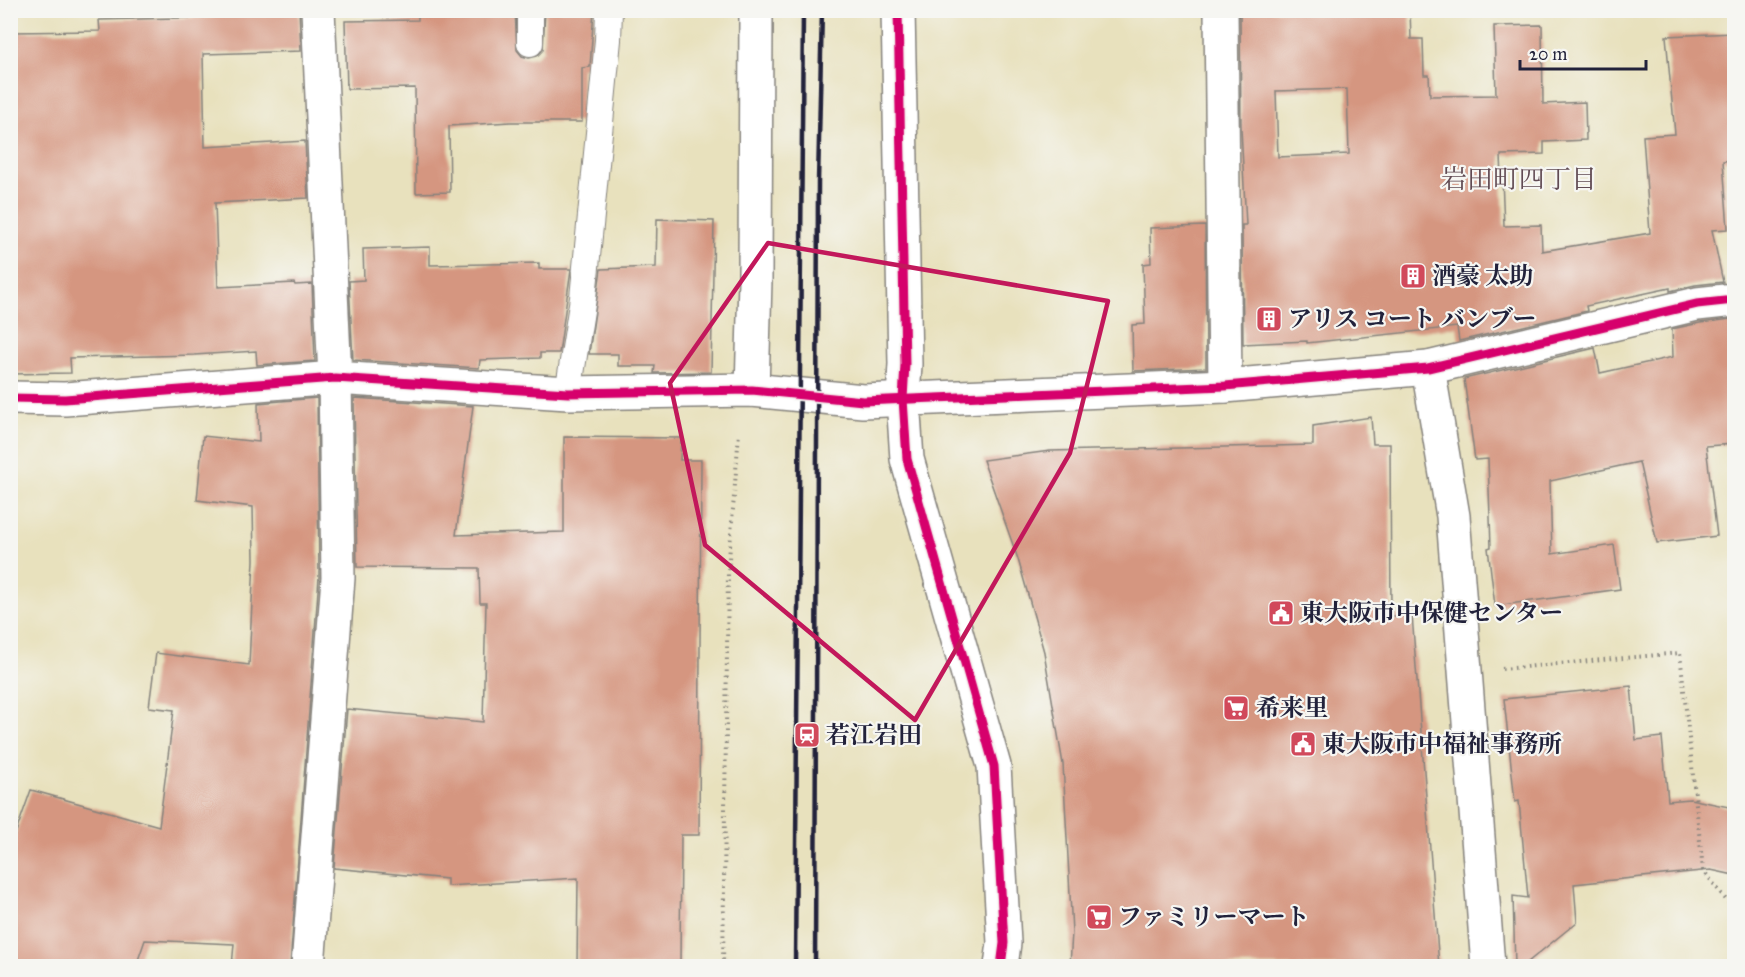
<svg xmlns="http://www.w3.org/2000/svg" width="1745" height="977" viewBox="0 0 1745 977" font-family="'IM FELL Great Primer','Noto Serif JP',serif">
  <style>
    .building { fill: #d59680; fill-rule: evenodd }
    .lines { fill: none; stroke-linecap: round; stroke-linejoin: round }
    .service-casing { stroke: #85827c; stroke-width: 28 }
    .minor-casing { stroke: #85827c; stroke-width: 36 }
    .tertiary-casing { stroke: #85827c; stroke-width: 36 }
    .path { stroke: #85827c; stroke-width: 4; stroke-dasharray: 1.5 4.5; stroke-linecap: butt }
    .service { stroke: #fff; stroke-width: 26 }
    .minor { stroke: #fff; stroke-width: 33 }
    .tertiary { stroke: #fff; stroke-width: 33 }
    .rail { stroke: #22223b; stroke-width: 4.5 }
    .cycleway-casing { stroke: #f6f6f2; stroke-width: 13 }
    .cycleway { stroke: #d6006c; stroke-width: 9 }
    .marked { fill: none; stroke: #c2185b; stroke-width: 4.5; stroke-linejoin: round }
    .labels { text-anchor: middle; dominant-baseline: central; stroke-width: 4.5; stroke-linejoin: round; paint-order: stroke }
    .poi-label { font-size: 24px; font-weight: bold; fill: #22223b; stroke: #f6f6f2; text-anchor: start }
    .neighbourhood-label { font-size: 26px; fill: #614b53; stroke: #f6f6f2 }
  </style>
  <rect width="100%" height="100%" fill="#f6f6f2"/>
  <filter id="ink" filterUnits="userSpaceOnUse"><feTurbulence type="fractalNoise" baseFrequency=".0167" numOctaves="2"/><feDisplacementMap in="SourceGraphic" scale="12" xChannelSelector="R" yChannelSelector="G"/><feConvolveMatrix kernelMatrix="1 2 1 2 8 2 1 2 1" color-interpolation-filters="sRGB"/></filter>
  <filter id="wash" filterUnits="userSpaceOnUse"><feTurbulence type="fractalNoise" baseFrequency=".008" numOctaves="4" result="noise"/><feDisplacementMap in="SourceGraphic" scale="24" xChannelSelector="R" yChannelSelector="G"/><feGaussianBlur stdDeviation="1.35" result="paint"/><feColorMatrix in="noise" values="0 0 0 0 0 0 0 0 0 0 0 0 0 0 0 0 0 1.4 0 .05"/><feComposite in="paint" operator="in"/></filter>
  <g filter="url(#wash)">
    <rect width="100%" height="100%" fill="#e8e1bd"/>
    <g id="blocks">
      <!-- building -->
      <g class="building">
        <path d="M 214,10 L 299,10 L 301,51 L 203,54 L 205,147 L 305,141 L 308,198 L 215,203 L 218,287 L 294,283 L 295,285 L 312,284 L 315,361 L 257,365 L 256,351 L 194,355 L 70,358 L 71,373 L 10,374 L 10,32 L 100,31 L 99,20 L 214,17 Z"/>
        <path d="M 418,10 L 515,11 L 517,50 L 522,56 L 529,58 L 537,56 L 543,50 L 545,10 L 594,10 L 590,67 L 582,68 L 582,122 L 510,122 L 449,126 L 450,192 L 416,193 L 415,88 L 347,89 L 345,21 L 418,20 Z"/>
        <path d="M 1240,10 L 1410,10 L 1411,39 L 1423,39 L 1424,75 L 1429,75 L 1430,96 L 1496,95 L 1494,26 L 1542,25 L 1543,104 L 1585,102 L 1586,140 L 1544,142 L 1544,154 L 1501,155 L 1504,226 L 1541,225 L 1542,251 L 1650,233 L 1643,136 L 1675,134 L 1666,36 L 1734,33 L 1734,160 L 1723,161 L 1728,229 L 1712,230 L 1723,282 L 1695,285 L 1670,291 L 1670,288 L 1586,306 L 1587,311 L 1459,341 L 1457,327 L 1307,343 L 1307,341 L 1243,344 L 1242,225 L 1246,225 L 1241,128 ZM 1347,89 L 1349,154 L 1278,157 L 1276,91 Z"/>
        <path d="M 657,219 L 714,221 L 711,372 L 654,373 L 655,366 L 618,366 L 618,354 L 589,354 L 601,269 L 656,267 Z"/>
        <path d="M 1205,226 L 1206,368 L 1133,371 L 1132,325 L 1145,324 L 1143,264 L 1151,263 L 1150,228 Z"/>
        <path d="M 430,247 L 430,265 L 539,263 L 539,269 L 571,269 L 559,353 L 540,353 L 540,358 L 480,360 L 479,368 L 353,360 L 349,281 L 364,280 L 363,249 Z"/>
        <path d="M 1731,319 L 1734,334 L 1734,444 L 1706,446 L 1717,536 L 1657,543 L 1639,462 L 1550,481 L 1552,554 L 1614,545 L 1620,589 L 1495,606 L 1488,548 L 1491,547 L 1488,459 L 1475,460 L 1464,379 L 1595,348 L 1600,373 L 1673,357 L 1672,329 L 1700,323 Z"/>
        <path d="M 317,398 L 319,577 L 290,966 L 232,966 L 234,944 L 145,940 L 136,966 L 10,966 L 10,849 L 31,790 L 159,826 L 174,710 L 149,707 L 156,653 L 249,665 L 254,560 L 253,507 L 197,500 L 203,436 L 259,442 L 258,403 Z"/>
        <path d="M 354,398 L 473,406 L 456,535 L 564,532 L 564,437 L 681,438 L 680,460 L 701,460 L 699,835 L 681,835 L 680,966 L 577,966 L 578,878 L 447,886 L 447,879 L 334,868 L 347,709 L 483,722 L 486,603 L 480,603 L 479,568 L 357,567 Z"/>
        <path d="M 1371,417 L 1373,444 L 1390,444 L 1391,616 L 1412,615 L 1439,966 L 1070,966 L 1072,932 L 1063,764 L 1044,652 L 1018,559 L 983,460 L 1050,451 L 1313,445 L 1313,426 Z"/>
        <path d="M 1631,686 L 1636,740 L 1662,737 L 1668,801 L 1690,799 L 1734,808 L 1734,875 L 1711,870 L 1574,884 L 1577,922 L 1523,966 L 1515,966 L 1513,896 L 1528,898 L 1519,801 L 1515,802 L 1504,699 Z"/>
      </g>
    </g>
  </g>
  <g filter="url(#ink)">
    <use href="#blocks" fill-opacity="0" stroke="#85827c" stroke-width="1.5"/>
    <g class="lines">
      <defs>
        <g id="service">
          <path d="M 530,43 L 530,10"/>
          <path d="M 568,393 L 583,298 L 608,40 L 609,10"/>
        </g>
        <g id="minor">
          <path d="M 1221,10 L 1225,386"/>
          <path d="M 752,390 L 755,280 L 756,10"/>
          <path d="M 10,398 L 65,399 L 335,378 L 568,393 L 752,390 L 863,401 L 1225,386 L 1428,368 L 1697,304 L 1734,300"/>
          <path d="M 308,966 L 338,578 L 335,378 L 318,10"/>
        </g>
        <g id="tertiary">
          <path d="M 898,10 L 905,364 L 903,399 L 907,459 L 994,766 L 1004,943 L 1001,966"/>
          <path d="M 1428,368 L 1453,516 L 1488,966"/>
        </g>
      </defs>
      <!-- service casing -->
      <use href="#service" class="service-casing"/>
      <!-- minor casing -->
      <use href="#minor" class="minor-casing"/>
      <!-- tertiary casing -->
      <use href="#tertiary" class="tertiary-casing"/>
      <!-- path -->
      <g class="path">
        <path d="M 1502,669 L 1680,653 L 1703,870 L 1734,910"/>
        <path d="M 723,966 L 728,572 L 739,433"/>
      </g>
      <!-- service -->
      <use href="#service" class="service"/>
      <!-- minor -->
      <use href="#minor" class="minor"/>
      <!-- tertiary -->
      <use href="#tertiary" class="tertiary"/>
      <!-- rail -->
      <g class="rail">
        <path d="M 795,966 L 803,10"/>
        <path d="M 815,966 L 818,182 L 822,10"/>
      </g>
      <defs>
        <g id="cycleway">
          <path d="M 898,10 L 905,364 L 903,399 L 907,459 L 994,766 L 1004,943 L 1001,966"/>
          <path d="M 10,398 L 65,399 L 335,378 L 568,393 L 752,390 L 863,401 L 1225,386 L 1428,368 L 1697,304 L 1734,300"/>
        </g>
      </defs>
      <!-- cycleway casing -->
      <use href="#cycleway" class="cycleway-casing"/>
      <!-- cycleway -->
      <use href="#cycleway" class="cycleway"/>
    </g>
  </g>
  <!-- marked area -->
  <path class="marked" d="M 768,243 L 1108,301 L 1070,453 L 915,720 L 705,545 L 670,383 Z"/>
  <!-- icons -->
  <defs>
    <symbol id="building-square" viewBox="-11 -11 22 22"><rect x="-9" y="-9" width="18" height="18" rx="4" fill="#d1495b" stroke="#f6f6f2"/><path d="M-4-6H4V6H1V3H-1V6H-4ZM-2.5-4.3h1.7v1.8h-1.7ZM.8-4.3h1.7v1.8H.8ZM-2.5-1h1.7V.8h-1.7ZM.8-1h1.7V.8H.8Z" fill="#fff"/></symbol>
    <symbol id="civic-square" viewBox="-11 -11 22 22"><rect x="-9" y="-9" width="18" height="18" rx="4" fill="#d1495b" stroke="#f6f6f2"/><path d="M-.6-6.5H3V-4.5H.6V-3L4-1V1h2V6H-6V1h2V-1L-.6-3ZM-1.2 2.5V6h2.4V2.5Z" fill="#fff"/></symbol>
    <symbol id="supermarket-square" viewBox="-11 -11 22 22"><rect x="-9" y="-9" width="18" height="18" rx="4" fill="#d1495b" stroke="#f6f6f2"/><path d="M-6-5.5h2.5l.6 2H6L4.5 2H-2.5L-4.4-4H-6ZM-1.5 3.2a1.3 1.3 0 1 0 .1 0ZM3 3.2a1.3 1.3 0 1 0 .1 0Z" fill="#fff"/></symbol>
    <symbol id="station-square" viewBox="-11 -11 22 22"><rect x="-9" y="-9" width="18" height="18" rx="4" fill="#d1495b" stroke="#f6f6f2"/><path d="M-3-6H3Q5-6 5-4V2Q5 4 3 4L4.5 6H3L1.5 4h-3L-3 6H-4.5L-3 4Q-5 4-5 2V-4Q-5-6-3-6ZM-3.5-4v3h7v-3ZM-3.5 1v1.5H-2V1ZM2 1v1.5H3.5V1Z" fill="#fff"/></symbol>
  </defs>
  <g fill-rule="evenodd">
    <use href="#building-square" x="1398" y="261" width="30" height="30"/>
    <use href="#building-square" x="1254" y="304" width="30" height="30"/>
    <use href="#civic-square" x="1266" y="598" width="30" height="30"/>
    <use href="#supermarket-square" x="1221" y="693" width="30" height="30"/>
    <use href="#station-square" x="792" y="720" width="30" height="30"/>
    <use href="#civic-square" x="1288" y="729" width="30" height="30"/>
    <use href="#supermarket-square" x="1084" y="902" width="30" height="30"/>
  </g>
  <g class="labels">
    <!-- poi labels -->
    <g class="poi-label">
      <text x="1432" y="276">酒豪 太助</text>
      <text x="1288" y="319">アリス コート バンブー</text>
      <text x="1300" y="613">東大阪市中保健センター</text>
      <text x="1256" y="708">希来里</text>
      <text x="826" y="735">若江岩田</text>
      <text x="1322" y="744">東大阪市中福祉事務所</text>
      <text x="1118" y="917">ファミリーマート</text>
    </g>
    <!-- neighbourhood labels -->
    <g class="neighbourhood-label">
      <text x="1519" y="179">岩田町四丁目</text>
    </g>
  </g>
  <!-- margin -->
  <rect width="1745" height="977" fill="none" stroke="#f6f6f2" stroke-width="36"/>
  <!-- scale -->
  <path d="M1520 60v9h126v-9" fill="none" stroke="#22223b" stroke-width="3"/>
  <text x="1529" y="60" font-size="18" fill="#22223b" stroke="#f6f6f2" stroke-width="4.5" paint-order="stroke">20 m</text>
</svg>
